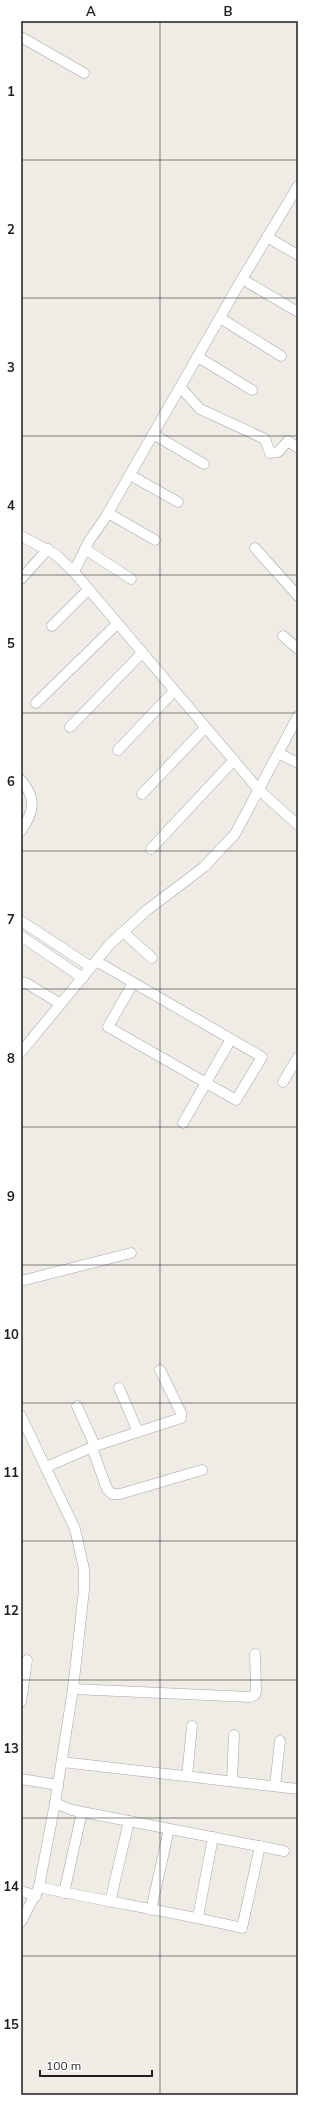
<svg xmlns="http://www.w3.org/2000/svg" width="319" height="2116" viewBox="0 0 319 2116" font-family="Mulish,sans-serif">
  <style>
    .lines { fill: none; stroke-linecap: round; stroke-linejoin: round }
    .minor-casing { stroke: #a5a5a5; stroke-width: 11 }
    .minor { stroke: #fff; stroke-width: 10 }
    .grid { fill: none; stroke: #1e1e1e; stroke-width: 1; stroke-opacity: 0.55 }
    .neatline { fill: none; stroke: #1e1e1e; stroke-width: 1.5 }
    .grid-label { font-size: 13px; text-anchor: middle; font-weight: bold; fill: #1e1e1e }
  </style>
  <rect width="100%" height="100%" fill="#eeece5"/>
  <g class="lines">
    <defs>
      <g id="minor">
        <path d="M 21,37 L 84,73"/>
        <path d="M 267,237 L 298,255"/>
        <path d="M 242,279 L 298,312"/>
        <path d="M 220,318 L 281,356"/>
        <path d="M 198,357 L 252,390"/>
        <path d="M 181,388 L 200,409 L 265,439 L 270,453 L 278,452 L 288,441 L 298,448"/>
        <path d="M 153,434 L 204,464"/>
        <path d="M 130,475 L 178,502"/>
        <path d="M 108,513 L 155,540"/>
        <path d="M 21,536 L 55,554 L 74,572 L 259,790 L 298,825"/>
        <path d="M 255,548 L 298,596"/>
        <path d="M 85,549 L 131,579"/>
        <path d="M 74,572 L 89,541 L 105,518 L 242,279 L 298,186"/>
        <path d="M 21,579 L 48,549"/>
        <path d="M 52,626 L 88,590"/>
        <path d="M 283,636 L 298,649"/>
        <path d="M 36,703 L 117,624"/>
        <path d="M 70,727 L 142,653"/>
        <path d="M 118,750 L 174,691"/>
        <path d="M 278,753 L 298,763"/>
        <path d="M 21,780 C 37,798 34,812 21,831"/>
        <path d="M 142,794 L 205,728"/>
        <path d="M 151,849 L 234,760"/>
        <path d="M 21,921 L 91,967"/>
        <path d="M 123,932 L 152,958"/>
        <path d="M 21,936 L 83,978"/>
        <path d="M 96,961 C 151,993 207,1025 262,1057 L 236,1100 L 108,1027 L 133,983"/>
        <path d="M 21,983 L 26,983 L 61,1004"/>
        <path d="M 21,1052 L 110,944 L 147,910 L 204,867 L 235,834 L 298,716"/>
        <path d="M 283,1082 L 298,1057"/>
        <path d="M 183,1123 L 231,1039"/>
        <path d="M 21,1281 L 131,1253"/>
        <path d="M 119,1388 L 138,1432"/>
        <path d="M 77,1406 L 95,1446"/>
        <path d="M 21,1416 L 75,1529 L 84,1569 L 84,1590 L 73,1689 L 55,1803 L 39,1887 L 21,1922"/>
        <path d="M 92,1448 L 107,1489 L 112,1494 L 120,1494 L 202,1470"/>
        <path d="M 46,1467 L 95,1446 L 181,1418 L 181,1413 L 160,1370"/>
        <path d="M 73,1689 L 250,1697 L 255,1695 L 256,1691 L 255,1654"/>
        <path d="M 21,1702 L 27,1660"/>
        <path d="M 62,1762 L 298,1789"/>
        <path d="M 187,1776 L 192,1726"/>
        <path d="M 21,1779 L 58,1785"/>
        <path d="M 232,1781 L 234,1735"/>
        <path d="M 275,1786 L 280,1741"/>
        <path d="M 55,1803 L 72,1810 L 284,1851"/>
        <path d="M 39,1887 C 107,1902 175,1912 242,1928 L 260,1846"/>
        <path d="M 21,1891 L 36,1896"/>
        <path d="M 64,1893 L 82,1812"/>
        <path d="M 110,1902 L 129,1821"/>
        <path d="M 151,1910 L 169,1829"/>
        <path d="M 198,1917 L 213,1837"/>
      </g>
    </defs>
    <!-- minor casing -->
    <use href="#minor" class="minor-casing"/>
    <!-- minor -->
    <use href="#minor" class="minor"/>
  </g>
  <!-- grid -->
  <path class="grid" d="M 160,21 L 160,2095M 21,160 L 298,160M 21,298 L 298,298M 21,436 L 298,436M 21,575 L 298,575M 21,713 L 298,713M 21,851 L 298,851M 21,989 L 298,989M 21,1127 L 298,1127M 21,1265 L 298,1265M 21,1403 L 298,1403M 21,1541 L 298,1541M 21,1680 L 298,1680M 21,1818 L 298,1818M 21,1956 L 298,1956"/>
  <!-- border -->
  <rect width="319" height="2116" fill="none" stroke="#ffffff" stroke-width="44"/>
  <!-- scale -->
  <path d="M40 2070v6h112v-6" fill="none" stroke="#1e1e1e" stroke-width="2"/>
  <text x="46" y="2070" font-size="12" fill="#1e1e1e" stroke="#ffffff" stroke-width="3" paint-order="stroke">100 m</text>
  <rect x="22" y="22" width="275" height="2072" class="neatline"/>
  <g class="grid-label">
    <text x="91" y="16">A</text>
    <text x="228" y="16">B</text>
    <text x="11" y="96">1</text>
    <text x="11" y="234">2</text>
    <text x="11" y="372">3</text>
    <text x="11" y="510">4</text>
    <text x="11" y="648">5</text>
    <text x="11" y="786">6</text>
    <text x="11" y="924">7</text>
    <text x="11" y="1063">8</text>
    <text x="11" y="1201">9</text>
    <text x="11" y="1339">10</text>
    <text x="11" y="1477">11</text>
    <text x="11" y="1615">12</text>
    <text x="11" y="1753">13</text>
    <text x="11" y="1891">14</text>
    <text x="11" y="2029">15</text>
  </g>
</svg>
